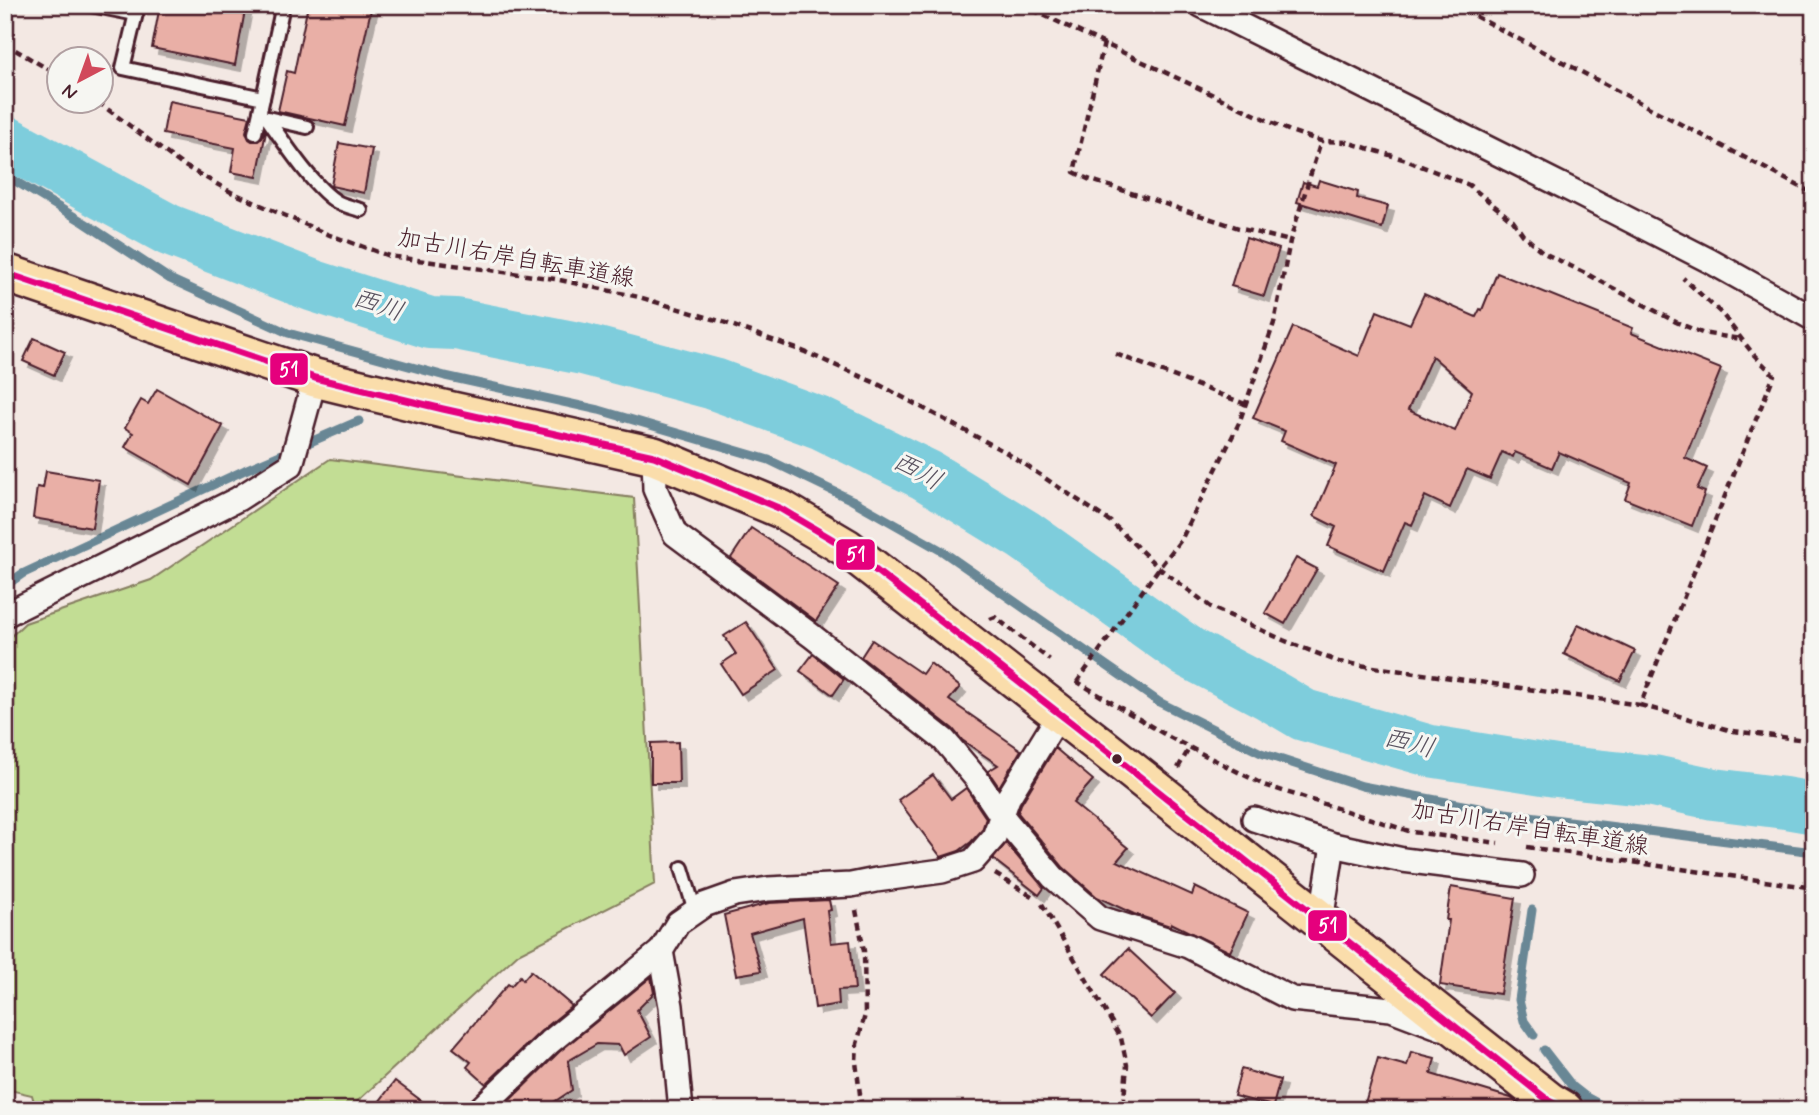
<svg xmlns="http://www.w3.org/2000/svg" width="1819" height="1115" viewBox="0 0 1819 1115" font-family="Mynerve,'Klee One',sans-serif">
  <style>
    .green { fill: #c2dd94; stroke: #867e60; stroke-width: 2 }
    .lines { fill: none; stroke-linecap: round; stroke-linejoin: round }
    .stream { stroke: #698795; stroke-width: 9 }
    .river { stroke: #7ecddc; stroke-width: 52 }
    .building { fill: #e9afa6; stroke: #4a1f2b; stroke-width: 2; fill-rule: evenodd; filter: url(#shadow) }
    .lane-casing { stroke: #4a1f2b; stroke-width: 18 }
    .street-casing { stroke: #4a1f2b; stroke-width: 28 }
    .primary-casing { stroke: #4a1f2b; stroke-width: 42 }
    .path { stroke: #4a1f2b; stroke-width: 4.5; stroke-dasharray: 7 5; stroke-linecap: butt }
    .lane { stroke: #f6f6f2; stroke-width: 12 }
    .street { stroke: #f6f6f2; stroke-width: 23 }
    .primary { stroke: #faddab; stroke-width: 37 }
    .bus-1-casing { stroke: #f6f6f2; stroke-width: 12 }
    .bus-1 { stroke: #e5007d; stroke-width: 7 }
    .bus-dot { fill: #4a1f2b; stroke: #f6f6f2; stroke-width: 2.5 }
    .labels { text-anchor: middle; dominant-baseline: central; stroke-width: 6; stroke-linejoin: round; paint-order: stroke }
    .street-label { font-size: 24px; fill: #4a1f2b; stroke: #f6f6f2 }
    .water-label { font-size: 26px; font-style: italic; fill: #5a5360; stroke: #f6f6f2 }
    .line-badge { stroke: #f6f6f2; stroke-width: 2.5 }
    .badge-label { font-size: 19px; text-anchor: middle; font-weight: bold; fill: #fff }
  </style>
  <defs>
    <filter id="shadow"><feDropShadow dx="6" dy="6" stdDeviation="0" flood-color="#0004"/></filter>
  </defs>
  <rect width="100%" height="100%" fill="#f3e8e3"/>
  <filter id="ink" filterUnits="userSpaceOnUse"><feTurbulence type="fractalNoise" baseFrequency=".0143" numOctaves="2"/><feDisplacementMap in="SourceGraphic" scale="14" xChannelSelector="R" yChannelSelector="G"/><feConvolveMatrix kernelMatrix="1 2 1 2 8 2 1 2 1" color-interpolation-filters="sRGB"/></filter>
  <g filter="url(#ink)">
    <!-- green -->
    <path class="green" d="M 330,459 L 634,498 L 655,884 L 518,954 L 348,1110 L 36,1110 L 32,1095 L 5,1089 L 5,642 L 25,623 L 151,580 Z"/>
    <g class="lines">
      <!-- stream -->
      <g class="stream">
        <path d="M 5,175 L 85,223 L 170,279 L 288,333 L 445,376 L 599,410 L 769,460 L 852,500 L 942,551 L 1159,702 L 1261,753 L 1362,786 L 1505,813 L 1814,852"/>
        <path d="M 5,586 L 22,574 L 245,470 L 359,421"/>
        <path d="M 1532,910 L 1519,1000 L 1524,1021 L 1534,1035"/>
        <path d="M 1544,1050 L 1572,1086 L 1586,1097 L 1610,1110"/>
      </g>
      <!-- river -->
      <path class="river" d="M 5,141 L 169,230 L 314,286 L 430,323 L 456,324 L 583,349 L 714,384 L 820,423 L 926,475 L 1024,535 L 1188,652 L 1270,695 L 1304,715 L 1430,751 L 1556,771 L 1653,781 L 1714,794 L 1785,803 L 1814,808"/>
    </g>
    <!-- building -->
    <g class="building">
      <path d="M 160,5 L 246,5 L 235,65 L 152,48 Z"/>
      <path d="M 308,5 L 372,5 L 345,126 L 278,111 L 287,71 L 294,73 Z"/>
      <path d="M 169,101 L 250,117 L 246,132 L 249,139 L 252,141 L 258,141 L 262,138 L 265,130 L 266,132 L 257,177 L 231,172 L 235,148 L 163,134 Z"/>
      <path d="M 339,143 L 372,149 L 364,193 L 331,186 Z"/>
      <path d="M 1319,180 L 1358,192 L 1357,198 L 1388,206 L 1382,228 L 1297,202 L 1303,182 L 1317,186 Z"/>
      <path d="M 1246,238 L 1279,249 L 1264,296 L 1231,286 Z"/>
      <path d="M 1497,273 L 1633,328 L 1631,333 L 1721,369 L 1685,458 L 1707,468 L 1697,489 L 1705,492 L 1692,526 L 1625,499 L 1631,483 L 1559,452 L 1552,468 L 1515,452 L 1513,457 L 1502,452 L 1490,479 L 1467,469 L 1450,508 L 1425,496 L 1412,525 L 1405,522 L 1384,571 L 1328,546 L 1336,527 L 1314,516 L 1336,465 L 1281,441 L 1285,431 L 1253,418 L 1293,327 L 1359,356 L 1377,311 L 1410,324 L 1424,294 L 1476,317 L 1480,309 L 1482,310 ZM 1432,356 L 1472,391 L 1455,431 L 1408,410 Z"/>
      <path d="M 34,338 L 65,352 L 54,375 L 23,361 Z"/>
      <path d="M 157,389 L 223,426 L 191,485 L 125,447 L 133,433 L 125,428 L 141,400 L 148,404 Z"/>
      <path d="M 46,471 L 99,480 L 92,528 L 33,518 L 37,487 L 43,488 Z"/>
      <path d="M 751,528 L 839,586 L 816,621 L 731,558 Z"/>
      <path d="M 1296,558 L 1317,569 L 1285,624 L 1265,613 Z"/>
      <path d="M 746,622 L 778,670 L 741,694 L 721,664 L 736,654 L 724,636 Z"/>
      <path d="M 1578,624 L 1635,651 L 1620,681 L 1564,654 Z"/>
      <path d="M 872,640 L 922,674 L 930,663 L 960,687 L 949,700 L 1021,750 L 999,787 L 988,771 L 998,765 L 962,740 L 953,729 L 861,657 Z"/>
      <path d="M 813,654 L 844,679 L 833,695 L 800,671 Z"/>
      <path d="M 678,742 L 679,783 L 651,783 L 651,743 Z"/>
      <path d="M 1055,748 L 1093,780 L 1073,803 L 1128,848 L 1117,861 L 1192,895 L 1195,887 L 1248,913 L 1230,952 L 1171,923 L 1170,926 L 1134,914 L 1097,897 L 1063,867 L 1018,813 L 1021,804 Z"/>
      <path d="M 933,775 L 951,799 L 966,788 L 986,818 L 982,830 L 971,842 L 959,851 L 941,857 L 898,800 Z"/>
      <path d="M 1006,843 L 1044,888 L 1039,895 L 993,859 Z"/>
      <path d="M 1451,887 L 1515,898 L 1500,994 L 1440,985 L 1449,920 L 1446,920 Z"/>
      <path d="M 829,900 L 831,910 L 827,911 L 831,943 L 850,941 L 855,989 L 838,990 L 839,1004 L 815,1008 L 803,918 L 750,933 L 761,971 L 736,975 L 724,915 L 769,903 Z"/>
      <path d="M 1128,949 L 1175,993 L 1151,1018 L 1104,974 Z"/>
      <path d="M 531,971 L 572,1006 L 540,1032 L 486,1084 L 467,1067 L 471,1062 L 453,1048 L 508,984 L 511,986 L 520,976 L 523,980 Z"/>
      <path d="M 651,977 L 654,993 L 637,1010 L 651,1037 L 624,1055 L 619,1045 L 597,1044 L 568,1061 L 572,1090 L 542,1110 L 509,1110 L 508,1102 L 559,1052 Z"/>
      <path d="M 1411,1052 L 1435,1058 L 1431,1074 L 1511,1098 L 1526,1110 L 1390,1110 L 1365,1103 L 1378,1058 L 1407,1066 Z"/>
      <path d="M 1241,1069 L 1280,1080 L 1273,1106 L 1234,1096 Z"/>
      <path d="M 395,1081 L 434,1110 L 373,1110 Z"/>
    </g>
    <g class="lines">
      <defs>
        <g id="lane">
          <path d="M 91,5 L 136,14"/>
          <path d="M 138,5 L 123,68 L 263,98 L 283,5"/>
          <path d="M 263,117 L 307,127"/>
          <path d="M 267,118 C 283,141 316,191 339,203 C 346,206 354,208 361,210"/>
          <path d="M 255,133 L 263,98"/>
          <path d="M 682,868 L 695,911"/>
        </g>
        <g id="street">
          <path d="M 1201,5 L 1577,193 L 1710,261 L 1814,319"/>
          <path d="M 654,456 L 655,489 L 675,534 L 812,636 L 944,740 L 976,778 L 1001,815 L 1053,877 L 1100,918 L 1188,946 L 1292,999 L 1391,1009 L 1441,1028"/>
          <path d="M 5,615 L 238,499 L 291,465 L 315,378"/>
          <path d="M 1254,819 L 1333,845 L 1403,860 L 1522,875"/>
          <path d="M 1321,921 L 1333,845"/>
          <path d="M 661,951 L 671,1006 L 681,1110"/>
          <path d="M 479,1110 L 550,1042 L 661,951 L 678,923 L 704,905 L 735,894 L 768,889 L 851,885 L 876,880 L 942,871 L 973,861 L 994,837 L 1008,798 L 1059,715"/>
        </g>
        <path id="primary" d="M 5,273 L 315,378 L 443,409 L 654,456 L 781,509 L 847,548 L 1101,746 L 1549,1101 L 1564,1110"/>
      </defs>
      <!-- lane casing -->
      <use href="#lane" class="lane-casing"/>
      <!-- street casing -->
      <use href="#street" class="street-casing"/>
      <!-- primary casing -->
      <use href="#primary" class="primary-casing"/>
      <!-- path -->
      <g class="path">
        <path d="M 1022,5 L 1290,131 L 1321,141 L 1347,142 L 1403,159 L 1469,185 L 1513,221 L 1523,235 L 1544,253 L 1587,274 L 1676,322 L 1702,333 L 1740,339"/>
        <path d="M 1454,5 L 1814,194"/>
        <path d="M 1104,43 L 1074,172 L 1088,179 L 1242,229 L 1290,241"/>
        <path d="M 5,44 L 60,76"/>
        <path d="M 98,102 L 181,164 L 231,192 L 327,234 L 389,256 L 555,279 L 639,297 L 723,322 L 805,352 L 878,384 L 1007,453 L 1111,522 L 1159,568 L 1211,607 L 1283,640 L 1339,662 L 1640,705 L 1774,375 L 1754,355 L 1722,314 L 1683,278"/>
        <path d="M 1116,354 L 1245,404"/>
        <path d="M 990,619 L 995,617 L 1050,660"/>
        <path d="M 1076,681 L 1169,737 L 1264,785 L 1412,832 L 1498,843"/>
        <path d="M 1077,682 L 1159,568 L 1181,540 L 1239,423 L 1274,323 L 1290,241 L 1321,141"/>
        <path d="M 1640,705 L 1733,731 L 1814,741"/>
        <path d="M 1178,768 L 1190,747"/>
        <path d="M 1527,847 L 1814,888"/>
        <path d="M 995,874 L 1035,898"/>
        <path d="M 1042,904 L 1121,1038 L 1127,1065 L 1123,1110"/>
        <path d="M 856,910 L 864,951 L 865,1015 L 857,1044 L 856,1062 L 862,1110"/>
      </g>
      <!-- lane -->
      <use href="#lane" class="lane"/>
      <!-- street -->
      <use href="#street" class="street"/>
      <!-- primary -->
      <use href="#primary" class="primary"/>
      <defs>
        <path id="bus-1" d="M 5,273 L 315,378 L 443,409 L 654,456 L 781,509 L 847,548 L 1101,746 L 1549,1101 L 1564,1110"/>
      </defs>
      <!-- bus-1 casing -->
      <use href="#bus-1" class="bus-1-casing"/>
      <!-- bus-1 -->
      <use href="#bus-1" class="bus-1"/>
    </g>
  </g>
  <!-- markers -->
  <circle class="bus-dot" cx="1117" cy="759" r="6"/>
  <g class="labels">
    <!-- street labels -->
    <g class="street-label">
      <text transform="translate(516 259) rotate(10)">加古川右岸自転車道線</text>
      <text transform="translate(1530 829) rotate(9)">加古川右岸自転車道線</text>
    </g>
    <!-- water labels -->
    <g class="water-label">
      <text transform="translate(378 306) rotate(18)">西川</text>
      <text transform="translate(917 472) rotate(28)">西川</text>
      <text transform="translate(1409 744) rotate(14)">西川</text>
    </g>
  </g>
  <g class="line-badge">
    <rect x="269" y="352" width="40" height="34" rx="7" fill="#e5007d"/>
    <rect x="835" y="538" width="41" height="33" rx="7" fill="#e5007d"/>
    <rect x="1307" y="909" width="41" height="33" rx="7" fill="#e5007d"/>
  </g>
  <g class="badge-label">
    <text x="289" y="376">51</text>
    <text x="856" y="561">51</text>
    <text x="1328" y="932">51</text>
  </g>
  <!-- margin -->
  <rect width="1819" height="1115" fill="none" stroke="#f6f6f2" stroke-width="28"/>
  <rect x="14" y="14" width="1791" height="1087" fill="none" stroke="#4a1f2b" stroke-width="2.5" filter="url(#ink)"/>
  <!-- north arrow -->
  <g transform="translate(80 80) rotate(221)"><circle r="33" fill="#f6f6f2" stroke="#b1a0a2" stroke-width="2"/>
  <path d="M0-5L12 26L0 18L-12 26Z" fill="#d1495b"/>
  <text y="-10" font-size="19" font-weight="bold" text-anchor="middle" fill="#4a1f2b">N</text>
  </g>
</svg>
